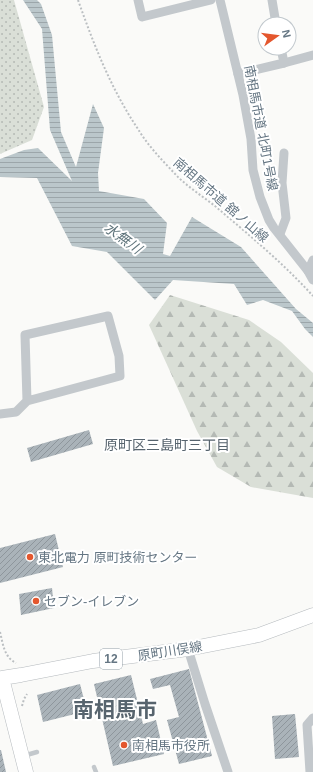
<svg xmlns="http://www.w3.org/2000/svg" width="313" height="772" viewBox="0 0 313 772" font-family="Helvetica,'Noto Sans JP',sans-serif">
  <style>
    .grass { fill: url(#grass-dots) }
    .forest { fill: url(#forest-firs) }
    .water { fill: url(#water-rules) }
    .building { fill: url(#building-hatch) }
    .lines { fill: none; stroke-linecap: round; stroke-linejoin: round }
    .primary-casing { stroke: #b5babe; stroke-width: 15 }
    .path { stroke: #bbbfc2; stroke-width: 2; stroke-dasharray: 2 2; stroke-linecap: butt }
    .lane { stroke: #c3c8cc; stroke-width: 4.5 }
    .street { stroke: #c3c8cc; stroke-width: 9 }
    .primary { stroke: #fff; stroke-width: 14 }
    .poi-dot { fill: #e4572e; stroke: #fff; stroke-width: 1.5 }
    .labels { text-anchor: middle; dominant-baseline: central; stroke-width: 4; stroke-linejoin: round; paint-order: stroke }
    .shield { fill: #fff; stroke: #939fa8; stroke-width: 1 }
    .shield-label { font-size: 12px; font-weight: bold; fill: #657683 }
    .street-label { font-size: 13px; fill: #657683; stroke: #fff }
    .poi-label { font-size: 13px; fill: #657683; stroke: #fff; text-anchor: start }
    .water-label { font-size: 14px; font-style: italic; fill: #60757c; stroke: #fff }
    .neighbourhood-label { font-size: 14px; fill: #57646e; stroke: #fff }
    .town-label { font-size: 21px; font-weight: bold; fill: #57646e; stroke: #fff }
  </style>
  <defs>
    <pattern id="grass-dots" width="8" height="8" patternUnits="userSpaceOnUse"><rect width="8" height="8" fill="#dadfd7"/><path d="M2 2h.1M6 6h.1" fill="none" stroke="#b4b9b4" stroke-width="1.8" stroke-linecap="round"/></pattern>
    <pattern id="forest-firs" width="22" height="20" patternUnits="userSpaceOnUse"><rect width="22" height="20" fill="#dadfd7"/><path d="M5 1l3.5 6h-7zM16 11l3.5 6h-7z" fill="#b4b9b4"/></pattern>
    <pattern id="water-rules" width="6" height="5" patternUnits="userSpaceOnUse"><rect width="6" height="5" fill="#bbc7cb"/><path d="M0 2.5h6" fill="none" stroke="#9ca6aa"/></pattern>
    <pattern id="building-hatch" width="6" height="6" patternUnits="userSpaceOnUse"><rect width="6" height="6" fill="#aab3b9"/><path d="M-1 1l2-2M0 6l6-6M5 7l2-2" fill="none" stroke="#8e969c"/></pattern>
  </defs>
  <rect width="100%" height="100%" fill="#fafaf8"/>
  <!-- grass -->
  <path class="grass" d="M 0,0 L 14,0 L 44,107 L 32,140 L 0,154 Z"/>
  <!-- forest -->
  <path class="forest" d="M 170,295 L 249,320 L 281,342 L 313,373 L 313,498 L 251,487 L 217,467 L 197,431 L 149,325 Z"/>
  <!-- water -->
  <path class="water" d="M 23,0 L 37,0 L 41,4 L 52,35 L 61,132 L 76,167 L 93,104 L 104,128 L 98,173 L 99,191 L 144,199 L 167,223 L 163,254 L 170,256 L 192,217 L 241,247 L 296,309 L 313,323 L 313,337 L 305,329 L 292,311 L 263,300 L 247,305 L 234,284 L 173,280 L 155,300 L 107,252 L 72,246 L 37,178 L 0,177 L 0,159 L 24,150 L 38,148 L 72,181 L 50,130 L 42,29 Z"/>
  <!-- building -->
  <g class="building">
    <path d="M 89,430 L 93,444 L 31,462 L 27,448 Z"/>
    <path d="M 55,534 L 63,567 L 0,583 L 0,548 Z"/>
    <path d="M 52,588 L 54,608 L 21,615 L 19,594 Z"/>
    <path d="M 189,669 L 212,756 L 179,764 L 167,720 L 179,717 L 170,685 L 153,689 L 150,679 Z"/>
    <path d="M 131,675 L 143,724 L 156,720 L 164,754 L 113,766 L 94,684 Z"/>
    <path d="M 80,684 L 87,711 L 43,722 L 37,695 Z"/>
    <path d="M 295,714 L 299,757 L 275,759 L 272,716 Z"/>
    <path d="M 0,750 L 1,750 L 6,772 L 0,772 Z"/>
  </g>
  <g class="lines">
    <defs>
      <path id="primary" d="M 26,772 L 2,678 L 21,675 L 93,661 L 188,649 L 259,635 L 313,615"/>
    </defs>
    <!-- primary casing -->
    <use href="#primary" class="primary-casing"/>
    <!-- path -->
    <g class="path">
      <path d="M 78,0 C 94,45 111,89 138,129 C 148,146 163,161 177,176 C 188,187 202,196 215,206 C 249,235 283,263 313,296"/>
      <path d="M 0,632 C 3,644 4,657 16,663"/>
      <path d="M 22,706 L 24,699 L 27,694"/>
    </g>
    <!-- lane -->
    <g class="lane">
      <path d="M 23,756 L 37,752"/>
      <path d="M 94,767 L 96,772"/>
    </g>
    <!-- street -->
    <g class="street">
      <path d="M 138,0 L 142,17 L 211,0"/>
      <path d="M 220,0 L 243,95 L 251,139 L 253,170 L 260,197 L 269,220 L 274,228 L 308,271"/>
      <path d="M 272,0 L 276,24"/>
      <path d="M 284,63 L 313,55"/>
      <path d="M 238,74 L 284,63 L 281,48"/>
      <path d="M 280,234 L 286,218 L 282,183 L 284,153"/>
      <path d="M 313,260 L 308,271 L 313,280"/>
      <path d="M 0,414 L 16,412 L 27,401 L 120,376 L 119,356 L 108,316 L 25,335 L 27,401"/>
      <path d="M 188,649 L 205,704 L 228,772"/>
      <path d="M 310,772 L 307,725 L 313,718"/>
    </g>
    <!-- primary -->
    <use href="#primary" class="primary"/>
  </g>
  <!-- markers -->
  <g class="poi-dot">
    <circle cx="30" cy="557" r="4"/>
    <circle cx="36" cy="601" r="4"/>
    <circle cx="124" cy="745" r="4"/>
  </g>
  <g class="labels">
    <!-- shield labels -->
    <rect class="shield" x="100" y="649" width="22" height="20" rx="3"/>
    <g class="shield-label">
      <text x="111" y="659">12</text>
    </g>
    <!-- street labels -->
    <g class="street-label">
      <text transform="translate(261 128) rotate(79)">南相馬市道 北町1号線</text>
      <text transform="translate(221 200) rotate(41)">南相馬市道 舘ノ山線</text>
      <text transform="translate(170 651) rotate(-9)">原町川俣線</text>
    </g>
    <!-- poi labels -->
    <g class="poi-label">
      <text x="38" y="557">東北電力 原町技術センター</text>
      <text x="44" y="601">セブン-イレブン</text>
      <text x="132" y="745">南相馬市役所</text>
    </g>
    <!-- water labels -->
    <g class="water-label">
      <text transform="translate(123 238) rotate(36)">水無川</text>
    </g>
    <!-- neighbourhood labels -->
    <g class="neighbourhood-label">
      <text x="167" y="445">原町区三島町三丁目</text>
    </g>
    <!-- town labels -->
    <g class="town-label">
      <text x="115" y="709">南相馬市</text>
    </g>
  </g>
  <!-- north arrow -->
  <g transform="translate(277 36) rotate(76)"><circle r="19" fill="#ffffff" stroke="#c1c8cd"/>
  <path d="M0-3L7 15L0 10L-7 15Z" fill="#e4572e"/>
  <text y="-6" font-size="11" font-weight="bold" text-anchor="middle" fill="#657683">N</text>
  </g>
</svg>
